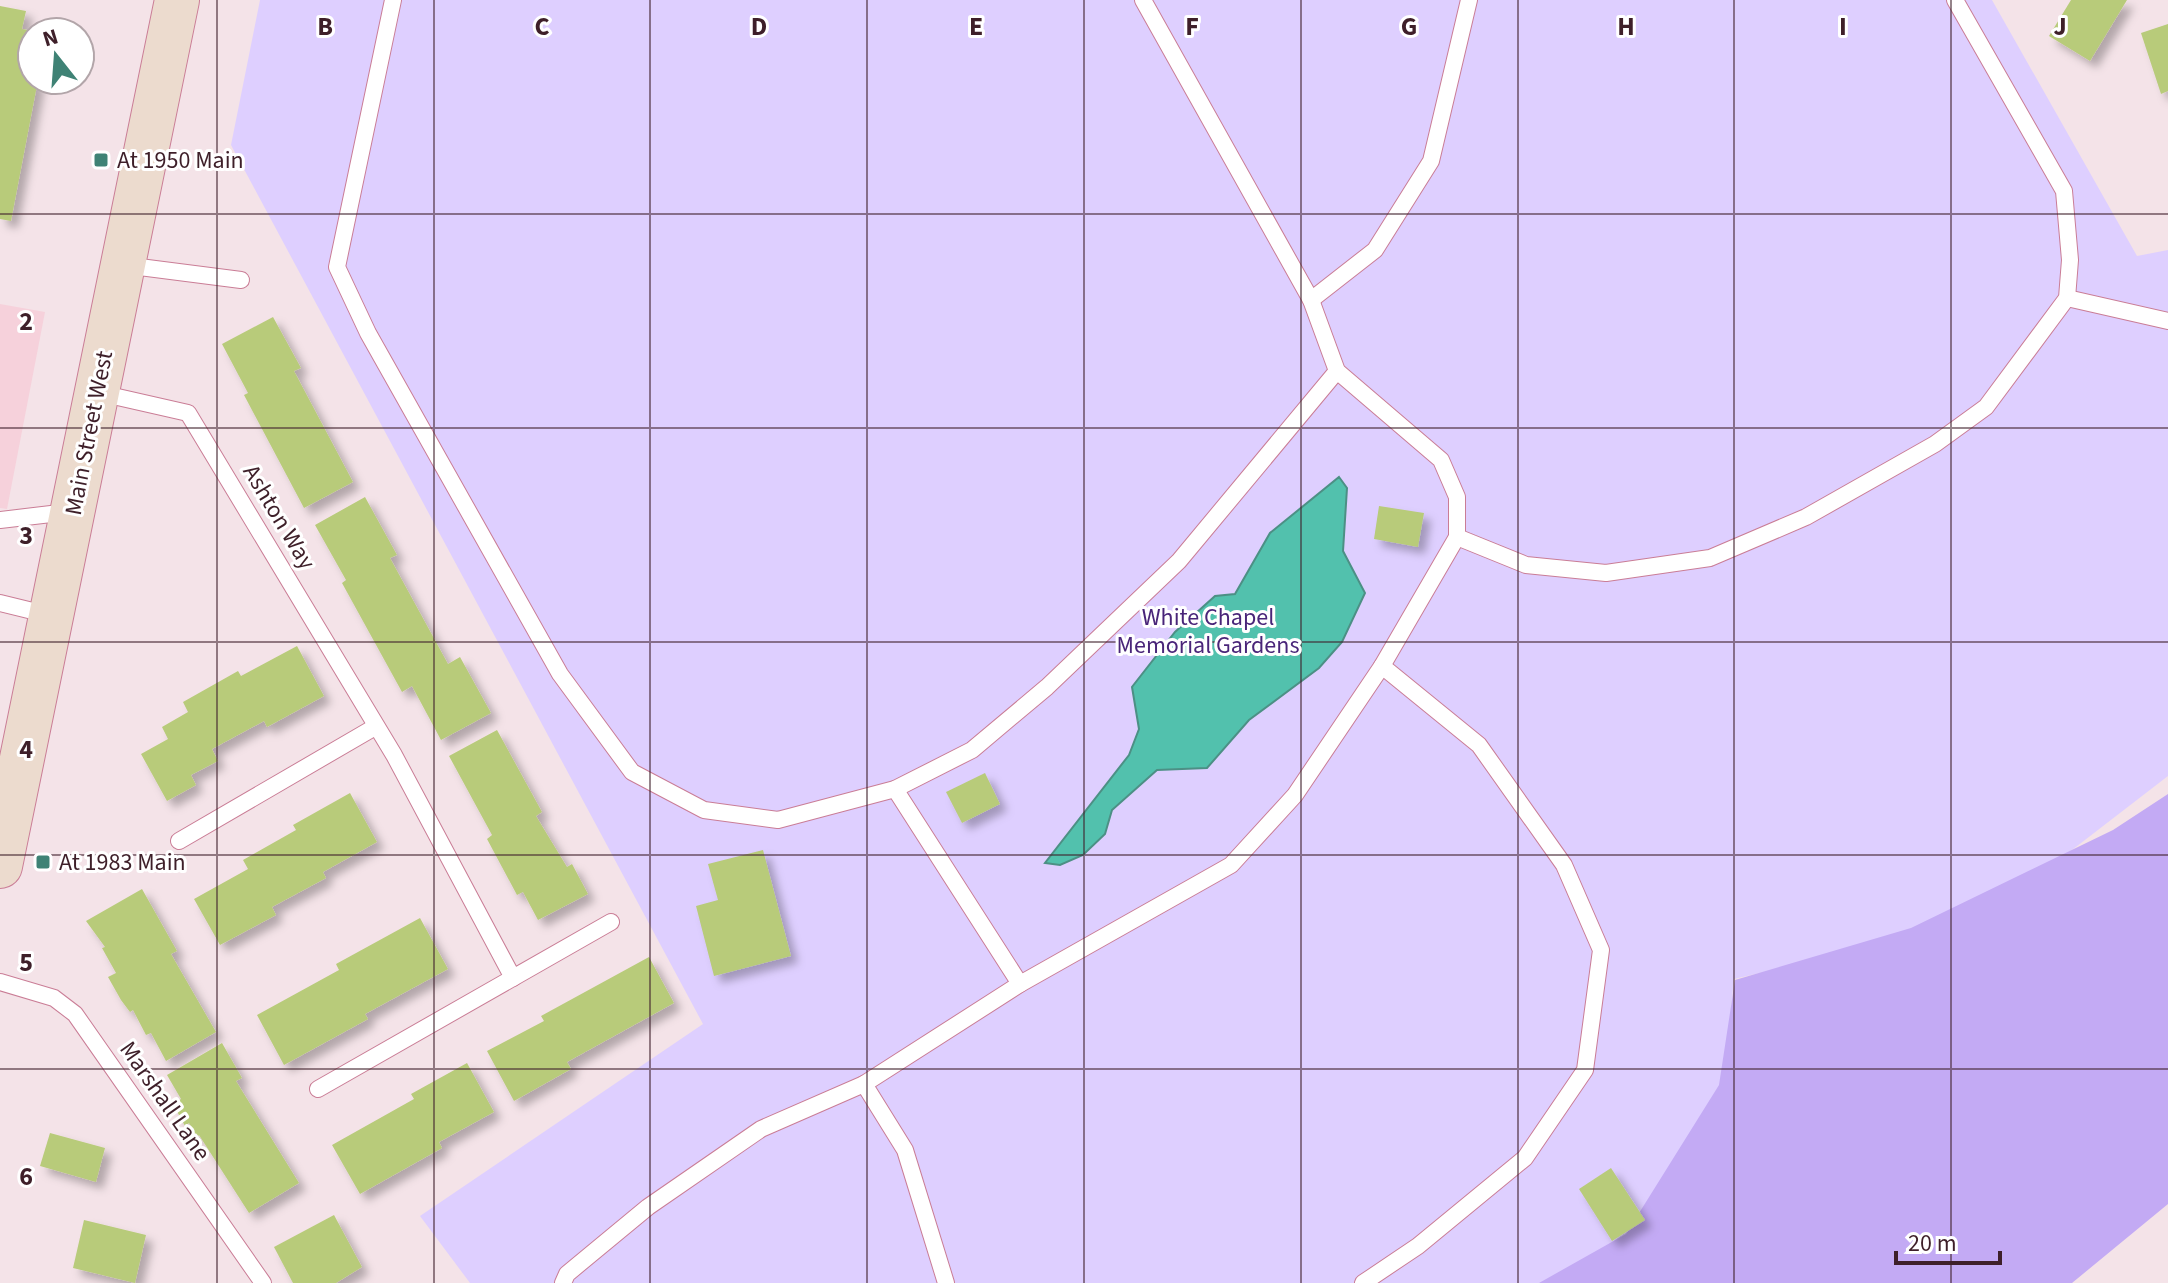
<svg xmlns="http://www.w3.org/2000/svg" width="2168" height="1283" viewBox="0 0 2168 1283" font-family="'Source Sans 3',sans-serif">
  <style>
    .built { fill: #f6d1db }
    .green { fill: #decfff }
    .forest { fill: #c3aaf4 }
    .water { fill: #52c1ad; stroke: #4c9085; stroke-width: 2 }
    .building { fill: #b8cb7a; filter: url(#shadow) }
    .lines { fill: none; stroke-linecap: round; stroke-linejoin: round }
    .lane-casing { stroke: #ca7d96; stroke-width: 18 }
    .secondary-casing { stroke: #ca7d96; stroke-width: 46 }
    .lane { stroke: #fff; stroke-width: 16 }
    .secondary { stroke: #ecdbce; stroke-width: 44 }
    .grid { fill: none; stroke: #3e1f29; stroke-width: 2; stroke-opacity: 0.55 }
    .poi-dot { fill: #3f8275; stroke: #fff; stroke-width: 3 }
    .labels { text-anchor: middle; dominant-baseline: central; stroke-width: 6; stroke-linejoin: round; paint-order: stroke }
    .poi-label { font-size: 24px; fill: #3e1f29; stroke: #fff; text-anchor: start }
    .street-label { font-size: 24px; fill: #3e1f29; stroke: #fff }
    .park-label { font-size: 24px; fill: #492579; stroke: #fff }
    .grid-label { font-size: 26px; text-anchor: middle; font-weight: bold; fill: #3e1f29; stroke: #fff; stroke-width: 6; stroke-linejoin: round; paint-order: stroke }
  </style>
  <defs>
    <filter id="shadow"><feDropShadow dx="7" dy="7" stdDeviation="4" flood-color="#0004"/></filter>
  </defs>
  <rect width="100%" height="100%" fill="#f4e3e8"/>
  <!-- built -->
  <path class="built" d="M 0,304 L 45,312 L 7,509 L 0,508 Z"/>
  <!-- green -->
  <path class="green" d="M 260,0 L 1992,0 L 2137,256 L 2168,250 L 2168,776 L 2033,880 L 1932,933 L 1734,979 L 1715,1166 L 1676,1283 L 470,1283 L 420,1216 L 703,1024 L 231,145 Z"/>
  <!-- forest -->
  <path class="forest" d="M 2168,794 L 2168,1204 L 2072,1283 L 1539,1283 L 1626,1234 L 1719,1085 L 1735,980 L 1911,928 L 2113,830 Z"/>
  <!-- water -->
  <path class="water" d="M 1339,477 L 1347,488 L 1343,551 L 1365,593 L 1342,642 L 1319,668 L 1249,720 L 1207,768 L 1157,770 L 1112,810 L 1105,834 L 1083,855 L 1060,865 L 1045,863 L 1129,755 L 1139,729 L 1132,687 L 1175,632 L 1215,596 L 1235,594 L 1270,533 Z"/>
  <!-- building -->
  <g class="building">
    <path d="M 2071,0 L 2127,0 L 2090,61 L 2049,36 Z"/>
    <path d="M 0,6 L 26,11 L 22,29 L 32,31 L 32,80 L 38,80 L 11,221 L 0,219 Z"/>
    <path d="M 2168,24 L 2168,91 L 2161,94 L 2141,33 Z"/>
    <path d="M 273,317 L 301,368 L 294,371 L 353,482 L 304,508 L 244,395 L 248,393 L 222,344 Z"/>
    <path d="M 365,497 L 397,555 L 390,558 L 448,664 L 460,657 L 491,713 L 441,740 L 412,686 L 402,692 L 342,583 L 346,580 L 315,525 Z"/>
    <path d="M 1379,506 L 1424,513 L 1418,547 L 1374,539 Z"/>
    <path d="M 297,646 L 324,696 L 267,727 L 264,721 L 212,749 L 218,761 L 191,775 L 196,785 L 167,801 L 141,754 L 168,739 L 162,727 L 188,712 L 183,702 L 238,671 L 241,676 Z"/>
    <path d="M 497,730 L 542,812 L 536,816 L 567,867 L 572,864 L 588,894 L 538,920 L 523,892 L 517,895 L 487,839 L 492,835 L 449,756 Z"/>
    <path d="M 985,773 L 1000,804 L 962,823 L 946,792 Z"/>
    <path d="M 350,793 L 377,842 L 323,872 L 326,878 L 272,907 L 276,915 L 220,945 L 194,899 L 248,869 L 243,860 L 296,830 L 293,825 Z"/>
    <path d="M 763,850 L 791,956 L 714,976 L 696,906 L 718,900 L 708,864 Z"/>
    <path d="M 142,889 L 177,951 L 171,954 L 216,1032 L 166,1061 L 151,1033 L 146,1035 L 133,1010 L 130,1012 L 121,1000 L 108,977 L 116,973 L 102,948 L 105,947 L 86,921 Z"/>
    <path d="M 420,918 L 448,969 L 365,1014 L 368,1019 L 284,1065 L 257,1015 L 339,970 L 336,964 Z"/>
    <path d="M 649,957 L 674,1003 L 567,1062 L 571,1069 L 514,1101 L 487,1051 L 544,1021 L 541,1016 Z"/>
    <path d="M 222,1043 L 242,1078 L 236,1081 L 299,1183 L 249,1213 L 199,1135 L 197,1137 L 189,1123 L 185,1126 L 173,1104 L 181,1099 L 167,1075 Z"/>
    <path d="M 467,1063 L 494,1112 L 439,1142 L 442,1148 L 360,1194 L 332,1145 L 414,1099 L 411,1094 Z"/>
    <path d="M 50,1133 L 105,1148 L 96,1182 L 40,1166 Z"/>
    <path d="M 1611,1168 L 1645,1220 L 1612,1241 L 1579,1189 Z"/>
    <path d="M 334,1215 L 362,1267 L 336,1283 L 293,1283 L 274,1247 Z"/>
    <path d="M 84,1220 L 146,1235 L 135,1283 L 73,1268 Z"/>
  </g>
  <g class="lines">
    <defs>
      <g id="lane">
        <path d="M 393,0 L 337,267 L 368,333 L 560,674 L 632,772 L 704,810 L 778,820 L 895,789 L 972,750 L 1047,687 L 1179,561 L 1337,371"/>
        <path d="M 124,265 L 241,280"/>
        <path d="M 2067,298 L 2168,321"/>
        <path d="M 1311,300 L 1375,250 L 1431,161 L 1469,0"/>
        <path d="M 100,393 L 188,413 L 394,755 L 513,978"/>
        <path d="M 0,520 L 68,512"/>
        <path d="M 1457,537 L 1526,565 L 1606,573 L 1710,558 L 1806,517 L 1935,444 L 1986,407 L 2067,298 L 2070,260 L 2064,191 L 1955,0"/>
        <path d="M 0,603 L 49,615"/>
        <path d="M 895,789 L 1020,984"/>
        <path d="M 179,841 L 375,727"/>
        <path d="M 0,982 L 54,998 L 75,1014 L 263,1283"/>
        <path d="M 864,1084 L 905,1150 L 946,1283"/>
        <path d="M 318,1089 L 611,922"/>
        <path d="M 563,1283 L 567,1274 L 648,1207 L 761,1129 L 864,1084 L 1020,984 L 1231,865 L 1295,795 L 1382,666 L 1457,537 L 1457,497 L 1441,460 L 1337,371 L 1311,300 L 1143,0"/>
        <path d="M 1363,1283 L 1418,1246 L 1525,1158 L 1585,1070 L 1601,950 L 1564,865 L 1479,745 L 1382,666"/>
      </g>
      <path id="secondary" d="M 0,866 L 177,0"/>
    </defs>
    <!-- lane casing -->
    <use href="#lane" class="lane-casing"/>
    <!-- secondary casing -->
    <use href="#secondary" class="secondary-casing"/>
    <!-- lane -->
    <use href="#lane" class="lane"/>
    <!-- secondary -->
    <use href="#secondary" class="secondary"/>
  </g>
  <!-- grid -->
  <path class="grid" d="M 217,0 L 217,1283M 434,0 L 434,1283M 650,0 L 650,1283M 867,0 L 867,1283M 1084,0 L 1084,1283M 1301,0 L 1301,1283M 1518,0 L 1518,1283M 1734,0 L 1734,1283M 1951,0 L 1951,1283M 0,214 L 2168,214M 0,428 L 2168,428M 0,642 L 2168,642M 0,855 L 2168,855M 0,1069 L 2168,1069"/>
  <!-- markers -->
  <g class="poi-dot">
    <rect x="93" y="152" width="16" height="16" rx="4"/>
    <rect x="35" y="854" width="16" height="16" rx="4"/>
  </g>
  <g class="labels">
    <!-- poi labels -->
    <g class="poi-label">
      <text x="117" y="160">At 1950 Main</text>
      <text x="59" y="862">At 1983 Main</text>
    </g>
    <!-- street labels -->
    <g class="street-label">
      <text transform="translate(89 433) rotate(-79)">Main Street West</text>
      <text transform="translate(279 517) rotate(59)">Ashton Way</text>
      <text transform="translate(165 1101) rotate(55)">Marshall Lane</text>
    </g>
    <!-- park labels -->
    <g class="park-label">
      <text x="1208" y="617">White Chapel<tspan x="1208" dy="28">Memorial Gardens</tspan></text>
    </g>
  </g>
  <g class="grid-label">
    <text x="325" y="35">B</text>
    <text x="542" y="35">C</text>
    <text x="759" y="35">D</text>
    <text x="976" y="35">E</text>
    <text x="1192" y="35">F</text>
    <text x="1409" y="35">G</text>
    <text x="1626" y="35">H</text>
    <text x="1843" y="35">I</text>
    <text x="2060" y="35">J</text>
    <text x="26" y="330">2</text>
    <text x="26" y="544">3</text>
    <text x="26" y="758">4</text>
    <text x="26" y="971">5</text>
    <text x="26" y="1185">6</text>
  </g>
  <!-- north arrow -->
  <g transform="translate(56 56) rotate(343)"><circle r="38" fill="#ffffff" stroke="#b2a5a9" stroke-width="2"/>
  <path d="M0-6L14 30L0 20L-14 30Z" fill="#3f8275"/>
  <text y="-12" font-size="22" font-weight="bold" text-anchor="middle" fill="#3e1f29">N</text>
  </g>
  <!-- scale -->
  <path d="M1896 1251v12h104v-12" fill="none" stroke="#3e1f29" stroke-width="4"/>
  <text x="1908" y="1251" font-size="24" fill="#3e1f29" stroke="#ffffff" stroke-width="6" paint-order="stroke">20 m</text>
</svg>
